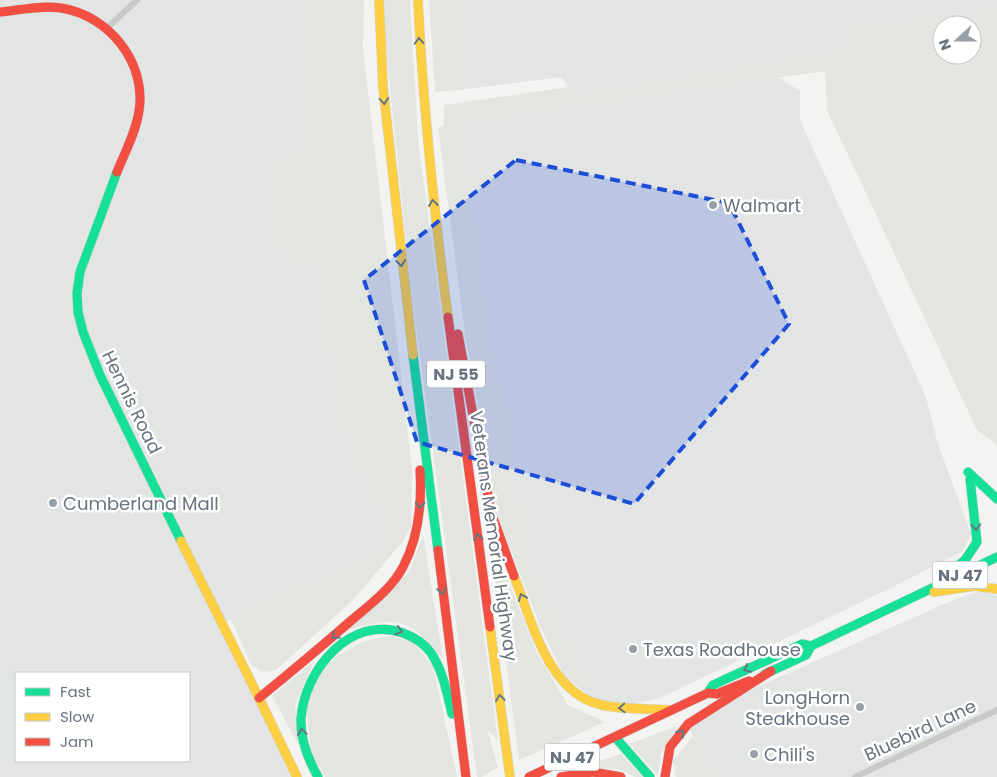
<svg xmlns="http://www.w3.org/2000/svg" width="997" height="777" viewBox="0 0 997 777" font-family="Poppins,sans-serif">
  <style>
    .built { fill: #e3e5e5; fill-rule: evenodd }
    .green { fill: #e2e5e0; fill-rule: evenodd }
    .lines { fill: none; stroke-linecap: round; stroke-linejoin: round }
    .fast-casing { stroke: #d0d1d1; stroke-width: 10 }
    .slow-casing { stroke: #d0d1d1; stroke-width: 10 }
    .jam-casing { stroke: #d0d1d1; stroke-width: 10 }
    .street { stroke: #c8c9ca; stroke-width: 6 }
    .fast { stroke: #16e098; stroke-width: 9 }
    .slow { stroke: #ffcf43; stroke-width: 9 }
    .jam { stroke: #f24e42; stroke-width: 9 }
    .oneway { stroke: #637880 }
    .marked { fill: #1d4ed8; fill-opacity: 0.2; stroke: #1d4ed8; stroke-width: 4; stroke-dasharray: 10 6; stroke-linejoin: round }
    .poi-dot { fill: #98a0a7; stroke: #fff; stroke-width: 2 }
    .labels { text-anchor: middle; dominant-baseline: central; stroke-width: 5; stroke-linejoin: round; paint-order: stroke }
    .shield { fill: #fff; stroke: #959da5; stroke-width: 1 }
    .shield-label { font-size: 16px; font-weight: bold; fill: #67737f }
    .poi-label { font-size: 18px; fill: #67737f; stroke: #fff; text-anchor: start }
    .street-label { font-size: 18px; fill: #67737f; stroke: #fff }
  </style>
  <rect width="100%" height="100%" fill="#f3f4f2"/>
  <!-- built -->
  <g class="built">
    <path d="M 0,0 L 312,0 L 314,131 L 305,151 L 284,162 L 285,250 L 304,267 L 321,269 L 339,414 L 377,500 L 386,532 L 381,549 L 220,625 L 297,777 L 0,777 ZM 16,673 L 189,673 L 189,761 L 16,761 Z"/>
    <path d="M 453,0 L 997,0 L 997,9 L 848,28 L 844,49 L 574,96 L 562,77 L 459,90 Z"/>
    <path d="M 778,77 L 800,91 L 800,120 L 926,397 L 937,441 L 971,534 L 963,551 L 893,587 L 658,699 L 619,706 L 590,696 L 521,547 L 506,409 L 487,341 L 463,122 Z"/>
    <path d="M 985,591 L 997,596 L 997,777 L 713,777 L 685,719 L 944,604 L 972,593 Z"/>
  </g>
  <!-- green -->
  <g class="green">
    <path d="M 312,0 L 364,0 L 363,49 L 412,469 L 411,526 L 404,540 L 354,599 L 275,671 L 261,672 L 251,664 L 231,620 L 381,549 L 386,532 L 377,500 L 339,414 L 321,269 L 304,267 L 285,250 L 268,220 L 272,173 L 284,162 L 305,151 L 314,131 Z"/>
    <path d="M 384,0 L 410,0 L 418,139 L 498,741 L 487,729 L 498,767 L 482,777 L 477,777 L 410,282 L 385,38 Z"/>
    <path d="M 429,0 L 453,0 L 459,90 L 435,92 Z"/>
    <path d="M 997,9 L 997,445 L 977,430 L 827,110 L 825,71 L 463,122 L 487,341 L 506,409 L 521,547 L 590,696 L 564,676 L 540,626 L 500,522 L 486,469 L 485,446 L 465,333 L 438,129 L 444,125 L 444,105 L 569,87 L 575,96 L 843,49 L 848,28 ZM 942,25 L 972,25 L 972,55 L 942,55 Z"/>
    <path d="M 489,532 L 536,651 L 568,705 L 605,722 L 519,760 Z"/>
    <path d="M 423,535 L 443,659 C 408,617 399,616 347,630 L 409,572 Z"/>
    <path d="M 390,636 L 413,642 L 433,666 L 457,777 L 325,777 L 311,752 L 306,702 L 317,675 L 337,656 L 362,642 Z"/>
    <path d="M 314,661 L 295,704 L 299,746 L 272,696 Z"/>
    <path d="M 677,726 L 661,754 L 658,776 L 629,744 Z"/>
    <path d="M 693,736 L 713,777 L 676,777 L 673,761 Z"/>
    <path d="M 621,754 L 643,777 L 635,777 L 621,770 L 584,766 Z"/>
  </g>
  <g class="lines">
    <defs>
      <g id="fast">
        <path d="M 117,172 L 80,272 L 77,293 L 78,312 L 83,332 L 100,375 L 181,541"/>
        <path d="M 413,355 L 438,550"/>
        <path d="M 968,472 L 997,499"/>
        <path d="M 938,582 L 965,560 L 977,542 L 970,479"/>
        <path d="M 765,674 L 806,655 L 811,646 L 997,557"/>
        <path d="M 708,693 L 713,685 L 802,644 L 811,646"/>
        <path d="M 615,737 L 650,777"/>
        <path d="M 318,777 C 308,759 300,740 301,719 C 304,670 351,614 403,633 C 414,637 424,643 431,653 C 443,671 447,693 452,714"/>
      </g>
      <g id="slow">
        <path d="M 379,0 L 383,87 L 413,355"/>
        <path d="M 418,0 C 423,107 434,211 448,317"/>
        <path d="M 181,541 L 259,698"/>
        <path d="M 514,576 C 532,621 548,694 602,705 C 624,710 648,708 671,710"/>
        <path d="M 934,592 L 974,586 L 997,589"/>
        <path d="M 490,627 L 510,777"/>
        <path d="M 259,698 L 297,777"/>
      </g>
      <g id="jam">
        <path d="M 0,12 C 20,10 41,5 61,8 C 108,15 147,62 139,111 C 136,132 125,152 117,172"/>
        <path d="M 448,317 L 490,627"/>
        <path d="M 458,334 L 491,512 L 514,576"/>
        <path d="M 438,550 L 466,777"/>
        <path d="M 259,698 C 291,672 322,646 353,619 C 371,604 392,588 403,567 C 419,537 422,503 420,470"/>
        <path d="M 529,777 L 708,693 L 717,694 L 749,681"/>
        <path d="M 561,777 L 593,772 L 621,777"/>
        <path d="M 665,777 L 670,747 L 688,724 L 771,671"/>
      </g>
    </defs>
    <!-- fast casing -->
    <use href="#fast" class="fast-casing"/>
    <!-- slow casing -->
    <use href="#slow" class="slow-casing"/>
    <!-- jam casing -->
    <use href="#jam" class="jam-casing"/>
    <!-- street -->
    <g class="street">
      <path d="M 108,27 L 137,0"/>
      <path d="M 855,777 L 997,710"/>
    </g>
    <!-- fast -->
    <use href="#fast" class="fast"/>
    <!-- slow -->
    <use href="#slow" class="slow"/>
    <!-- jam -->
    <use href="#jam" class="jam"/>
  </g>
  <!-- one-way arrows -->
  <defs><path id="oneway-chevron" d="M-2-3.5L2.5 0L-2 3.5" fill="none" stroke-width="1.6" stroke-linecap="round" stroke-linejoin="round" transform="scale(1.25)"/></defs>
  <g class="oneway">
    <use href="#oneway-chevron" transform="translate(419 41) rotate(-93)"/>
    <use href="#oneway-chevron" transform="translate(384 101) rotate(85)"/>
    <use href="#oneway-chevron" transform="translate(433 203) rotate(-97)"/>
    <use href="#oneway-chevron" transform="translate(401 263) rotate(84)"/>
    <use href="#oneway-chevron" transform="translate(420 505) rotate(93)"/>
    <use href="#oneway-chevron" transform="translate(976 527) rotate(86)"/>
    <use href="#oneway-chevron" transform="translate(478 537) rotate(-98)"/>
    <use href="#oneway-chevron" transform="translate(442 591) rotate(83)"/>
    <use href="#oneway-chevron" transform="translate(522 597) rotate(-112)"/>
    <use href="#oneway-chevron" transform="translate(399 631) rotate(17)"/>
    <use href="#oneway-chevron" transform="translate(335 636) rotate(138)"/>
    <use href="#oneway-chevron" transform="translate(747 669) rotate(154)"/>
    <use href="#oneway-chevron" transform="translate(500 698) rotate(-98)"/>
    <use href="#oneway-chevron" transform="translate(622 708) rotate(177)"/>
    <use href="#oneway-chevron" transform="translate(302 732) rotate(-96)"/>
    <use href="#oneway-chevron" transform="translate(681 733) rotate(-49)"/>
  </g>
  <!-- marked area -->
  <path class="marked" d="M 516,160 L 729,203 L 789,324 L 634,504 L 417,442 L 364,280 Z"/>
  <!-- markers -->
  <g class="poi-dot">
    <circle cx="713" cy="205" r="5"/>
    <circle cx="53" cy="503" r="5"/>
    <circle cx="633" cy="649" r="5"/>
    <circle cx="860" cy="707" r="5"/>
    <circle cx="754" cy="754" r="5"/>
  </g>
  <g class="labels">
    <!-- shield labels -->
    <g class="shield">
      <rect x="427" y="360.5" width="58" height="27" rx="4"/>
      <rect x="932.5" y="561.5" width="55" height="27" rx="4"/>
      <rect x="544.5" y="743.5" width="55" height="27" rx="4"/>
    </g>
    <g class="shield-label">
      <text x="456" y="374">NJ 55</text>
      <text x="960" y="575">NJ 47</text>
      <text x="572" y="757">NJ 47</text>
    </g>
    <!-- poi labels -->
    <g class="poi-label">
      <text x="723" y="205">Walmart</text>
      <text x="63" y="503">Cumberland Mall</text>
      <text x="643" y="649">Texas Roadhouse</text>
      <text x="850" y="697" text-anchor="end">LongHorn<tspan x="850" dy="21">Steakhouse</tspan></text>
      <text x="764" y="754">Chili's</text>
    </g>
    <!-- street labels -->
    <g class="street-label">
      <text transform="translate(132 402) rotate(64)">Hennis Road</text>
      <text transform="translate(494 536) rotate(82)">Veterans Memorial Highway</text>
      <text transform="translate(920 730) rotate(-25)">Bluebird Lane</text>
    </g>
  </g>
  <!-- legend -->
  <rect x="15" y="672" width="175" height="90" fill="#ffffff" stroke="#c2c7cc"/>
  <rect x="25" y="688" width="25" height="8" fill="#16e098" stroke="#c2c7cc"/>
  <text x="60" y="697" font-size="15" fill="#67737f">Fast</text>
  <rect x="25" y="713" width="25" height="8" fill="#ffcf43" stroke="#c2c7cc"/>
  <text x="60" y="722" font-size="15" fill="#67737f">Slow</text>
  <rect x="25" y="738" width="25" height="8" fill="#f24e42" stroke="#c2c7cc"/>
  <text x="60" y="747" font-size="15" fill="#67737f">Jam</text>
  <!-- north arrow -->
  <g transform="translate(957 40) rotate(249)"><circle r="24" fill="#ffffff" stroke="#c2c7cc"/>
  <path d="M0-4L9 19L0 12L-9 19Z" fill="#98a0a7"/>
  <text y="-8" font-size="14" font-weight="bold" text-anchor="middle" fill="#67737f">N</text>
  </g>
</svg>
